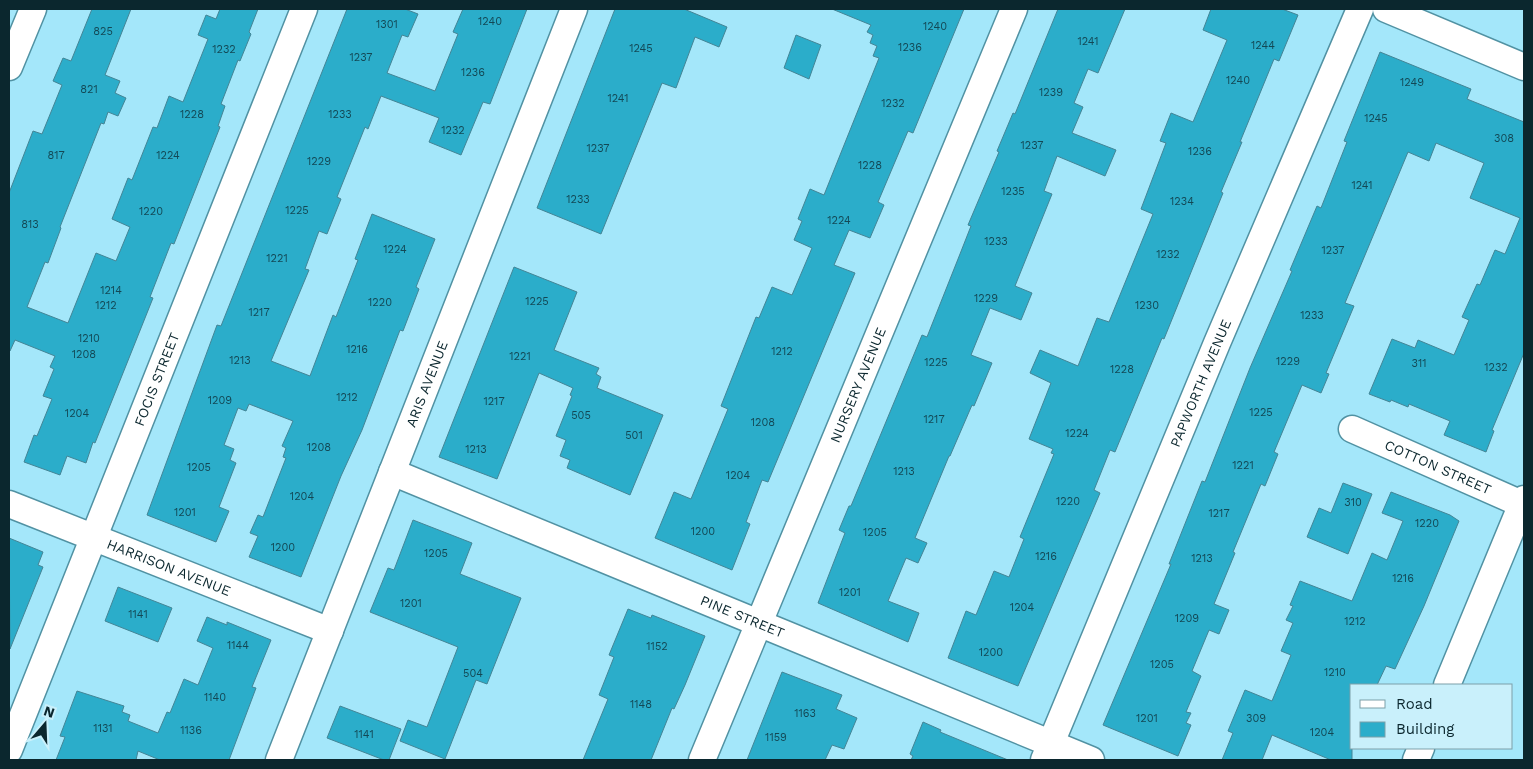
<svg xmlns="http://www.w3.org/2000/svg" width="1533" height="769" viewBox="0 0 1533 769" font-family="'Work Sans',sans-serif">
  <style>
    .building { fill: #2badca; stroke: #438596 }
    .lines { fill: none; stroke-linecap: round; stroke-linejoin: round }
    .street-casing { stroke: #5192a3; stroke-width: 29 }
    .street { stroke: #fff; stroke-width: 26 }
    .labels { text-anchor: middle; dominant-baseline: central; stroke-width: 4.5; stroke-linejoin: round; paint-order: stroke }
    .number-label { font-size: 11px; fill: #134855 }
    .street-label { font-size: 14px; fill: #0b272e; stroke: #c9f0fb }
  </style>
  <rect width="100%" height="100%" fill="#a4e7fa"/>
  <!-- building -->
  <g class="building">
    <path d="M 92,9 L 131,9 L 105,75 L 120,81 L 115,93 L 126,98 L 118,116 L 108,112 L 104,124 L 101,123 L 60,227 L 61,228 L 48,263 L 45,262 L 27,307 L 68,323 L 96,253 L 116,261 L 130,227 L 112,219 L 128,178 L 132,180 L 153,127 L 157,128 L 169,96 L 183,102 L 208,39 L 198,35 L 206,15 L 216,19 L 220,9 L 258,9 L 249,32 L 251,34 L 240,61 L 238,60 L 221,104 L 225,106 L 218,126 L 220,127 L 174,244 L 171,243 L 150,297 L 153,298 L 95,443 L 93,442 L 86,463 L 67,456 L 60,475 L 24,462 L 34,435 L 37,436 L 52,399 L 43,396 L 54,369 L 50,367 L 55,356 L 15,340 L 10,351 L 9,351 L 9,193 L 33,131 L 42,134 L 62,85 L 53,81 L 63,58 L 71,61 Z"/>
    <path d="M 347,9 L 405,9 L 418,14 L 408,37 L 402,35 L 387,73 L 435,91 L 458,34 L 453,32 L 463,9 L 527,9 L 490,104 L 483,102 L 461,155 L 429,142 L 439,118 L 381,96 L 368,129 L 365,127 L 337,197 L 341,199 L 327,234 L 319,231 L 305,269 L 309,270 L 271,361 L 310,376 L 333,315 L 336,317 L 358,260 L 355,259 L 372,214 L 435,239 L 416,287 L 419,289 L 403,331 L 400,330 L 362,430 L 341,476 L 301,577 L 249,557 L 258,536 L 250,533 L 258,515 L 263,517 L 286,458 L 283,457 L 286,448 L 282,446 L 293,421 L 249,404 L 246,411 L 238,408 L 224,445 L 234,449 L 230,460 L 236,463 L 219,507 L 229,511 L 216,542 L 147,515 L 217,325 L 221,326 Z"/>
    <path d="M 615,9 L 684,9 L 727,27 L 719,47 L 695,37 L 676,88 L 662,83 L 601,234 L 537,208 Z"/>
    <path d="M 832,9 L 964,9 L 913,133 L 908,131 L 878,202 L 884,205 L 870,238 L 849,230 L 834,265 L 855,273 L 768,482 L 762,480 L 746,522 L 750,524 L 732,570 L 655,538 L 674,492 L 691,499 L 728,409 L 721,406 L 756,317 L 759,318 L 772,287 L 792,295 L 812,248 L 794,240 L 802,221 L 798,219 L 810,189 L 824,195 L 879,58 L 873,56 L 877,46 L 870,43 L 873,35 L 867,32 L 871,25 Z"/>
    <path d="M 1058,9 L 1125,9 L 1098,73 L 1088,69 L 1074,103 L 1083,107 L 1072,133 L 1116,150 L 1105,176 L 1057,156 L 1044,191 L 1052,194 L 1015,286 L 1032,293 L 1021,320 L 990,308 L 971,355 L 992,363 L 974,406 L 972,405 L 950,456 L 949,456 L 915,538 L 927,543 L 918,563 L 906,558 L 888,601 L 919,613 L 908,642 L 818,603 L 845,533 L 839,530 L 849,506 L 851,506 L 922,335 L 927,337 L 960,254 L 971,226 L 968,225 L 999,152 L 997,151 L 1013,113 L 1015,114 Z"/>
    <path d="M 1211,9 L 1282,9 L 1298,15 L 1279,61 L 1274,59 L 1240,142 L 1242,142 L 1221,192 L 1223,193 L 1164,339 L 1162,338 L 1115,452 L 1110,450 L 1094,490 L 1100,493 L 1018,686 L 948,658 L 966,611 L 976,615 L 994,571 L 1009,577 L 1024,539 L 1020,537 L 1054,454 L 1051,453 L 1053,449 L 1029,439 L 1051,383 L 1030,373 L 1040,350 L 1078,366 L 1097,318 L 1109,322 L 1153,214 L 1141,209 L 1166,143 L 1160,141 L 1171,113 L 1193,122 L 1227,40 L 1203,30 Z"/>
    <path d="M 796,35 L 821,45 L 809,79 L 784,68 Z"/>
    <path d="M 1380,52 L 1471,89 L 1467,99 L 1524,122 L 1524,353 L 1492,430 L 1494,431 L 1486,452 L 1444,435 L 1450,421 L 1409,404 L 1408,407 L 1391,400 L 1390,402 L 1369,394 L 1392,339 L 1415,348 L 1418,340 L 1454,355 L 1469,320 L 1462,317 L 1477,284 L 1480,285 L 1495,250 L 1505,254 L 1520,218 L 1470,198 L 1484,163 L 1436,143 L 1429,161 L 1408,152 L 1345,303 L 1354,306 L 1326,373 L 1329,374 L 1321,393 L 1302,385 L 1274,452 L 1278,454 L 1265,486 L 1261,484 L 1233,552 L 1235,553 L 1214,604 L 1229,610 L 1219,634 L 1209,630 L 1192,671 L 1201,676 L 1186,712 L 1191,713 L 1186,723 L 1191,725 L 1178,756 L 1103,725 L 1171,564 L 1169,564 L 1202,481 L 1205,482 L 1250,368 L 1292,271 L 1290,270 L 1317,206 L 1321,208 L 1347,142 L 1344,141 Z"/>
    <path d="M 514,267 L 577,292 L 554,350 L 599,368 L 596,374 L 601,377 L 597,388 L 663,415 L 630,495 L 567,468 L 570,460 L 560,456 L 566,440 L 556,436 L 572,396 L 570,395 L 573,388 L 539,373 L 497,479 L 439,457 Z"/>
    <path d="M 1343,483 L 1372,494 L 1348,554 L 1307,537 L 1319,508 L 1331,513 Z"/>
    <path d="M 1391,492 L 1450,515 L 1459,521 L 1424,606 L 1395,669 L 1386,666 L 1377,685 L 1352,685 L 1352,760 L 1331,760 L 1272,735 L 1262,760 L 1222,760 L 1233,733 L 1228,731 L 1245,690 L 1272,701 L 1291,655 L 1281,651 L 1293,623 L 1286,620 L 1293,606 L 1290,605 L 1300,581 L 1352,601 L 1372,553 L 1387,560 L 1403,521 L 1382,513 Z"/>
    <path d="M 413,520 L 472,543 L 460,574 L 521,598 L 487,684 L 476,680 L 445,759 L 400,741 L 408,720 L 427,727 L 458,647 L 370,612 L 388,568 L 394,570 Z"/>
    <path d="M 9,538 L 43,552 L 38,565 L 43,567 L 10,649 Z"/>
    <path d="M 118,587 L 172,608 L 158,642 L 105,621 Z"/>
    <path d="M 628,609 L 651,618 L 652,615 L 705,636 L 685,685 L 674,709 L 672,708 L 651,760 L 583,760 L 608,699 L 599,695 L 614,657 L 609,655 Z"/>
    <path d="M 207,617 L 227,625 L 227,622 L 271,640 L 252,687 L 256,688 L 229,760 L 160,760 L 138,751 L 136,760 L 56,760 L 65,737 L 60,736 L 77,691 L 124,706 L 122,712 L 130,715 L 128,721 L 158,733 L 167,712 L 170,713 L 184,679 L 198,685 L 213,648 L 197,641 Z"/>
    <path d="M 782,672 L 842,695 L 836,709 L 857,718 L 844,749 L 832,745 L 825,760 L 747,760 Z"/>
    <path d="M 340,706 L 401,729 L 389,760 L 384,760 L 327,738 Z"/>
    <path d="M 923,722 L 941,730 L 940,732 L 1008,760 L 911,760 L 913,756 L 910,754 Z"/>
  </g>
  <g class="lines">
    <defs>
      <g id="street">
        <path d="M 1386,9 L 1524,67"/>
        <path d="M 9,67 L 33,9"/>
        <path id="s1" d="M 1352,429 L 1524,505"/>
        <path id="s2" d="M 392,472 L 1091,760"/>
        <path id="s3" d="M 9,504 L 330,631"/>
        <path d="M 1447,685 L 1524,499"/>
        <path id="s4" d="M 9,750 L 304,9"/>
        <path id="s5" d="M 279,760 L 574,9"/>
        <path id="s6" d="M 702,760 L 1014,9"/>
        <path id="s7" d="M 1044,760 L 1217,343 L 1360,9"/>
        <path d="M 1416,760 L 1421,748"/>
      </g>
    </defs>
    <!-- street casing -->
    <use href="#street" class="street-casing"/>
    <!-- street -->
    <use href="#street" class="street"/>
  </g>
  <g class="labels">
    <!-- number labels -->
    <g class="number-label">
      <text x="490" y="21">1240</text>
      <text x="387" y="24">1301</text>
      <text x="935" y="26">1240</text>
      <text x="103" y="31">825</text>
      <text x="1088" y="41">1241</text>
      <text x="1263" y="45">1244</text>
      <text x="910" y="47">1236</text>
      <text x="641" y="48">1245</text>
      <text x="224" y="49">1232</text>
      <text x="361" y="57">1237</text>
      <text x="473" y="72">1236</text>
      <text x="1238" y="80">1240</text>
      <text x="1412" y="82">1249</text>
      <text x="89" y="89">821</text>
      <text x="1051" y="92">1239</text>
      <text x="618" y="98">1241</text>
      <text x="893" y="103">1232</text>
      <text x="192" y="114">1228</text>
      <text x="340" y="114">1233</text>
      <text x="1376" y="118">1245</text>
      <text x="453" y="130">1232</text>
      <text x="1504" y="138">308</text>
      <text x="1032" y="145">1237</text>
      <text x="598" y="148">1237</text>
      <text x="1200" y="151">1236</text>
      <text x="56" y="155">817</text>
      <text x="168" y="155">1224</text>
      <text x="319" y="161">1229</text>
      <text x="870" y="165">1228</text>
      <text x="1362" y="185">1241</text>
      <text x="1013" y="191">1235</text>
      <text x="578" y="199">1233</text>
      <text x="1182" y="201">1234</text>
      <text x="297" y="210">1225</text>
      <text x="151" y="211">1220</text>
      <text x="839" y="220">1224</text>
      <text x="30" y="224">813</text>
      <text x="996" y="241">1233</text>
      <text x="395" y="249">1224</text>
      <text x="1333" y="250">1237</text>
      <text x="1168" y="254">1232</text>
      <text x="277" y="258">1221</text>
      <text x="111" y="290">1214</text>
      <text x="986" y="298">1229</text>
      <text x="537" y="301">1225</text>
      <text x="380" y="302">1220</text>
      <text x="106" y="305">1212</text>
      <text x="1147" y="305">1230</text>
      <text x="259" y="312">1217</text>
      <text x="1312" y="315">1233</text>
      <text x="89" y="338">1210</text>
      <text x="357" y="349">1216</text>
      <text x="782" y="351">1212</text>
      <text x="84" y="354">1208</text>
      <text x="520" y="356">1221</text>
      <text x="240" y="360">1213</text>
      <text x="1288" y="361">1229</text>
      <text x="936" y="362">1225</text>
      <text x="1419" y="363">311</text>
      <text x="1496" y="367">1232</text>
      <text x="1122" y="369">1228</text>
      <text x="347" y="397">1212</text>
      <text x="220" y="400">1209</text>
      <text x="494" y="401">1217</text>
      <text x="1261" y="412">1225</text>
      <text x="77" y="413">1204</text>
      <text x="581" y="415">505</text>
      <text x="934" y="419">1217</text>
      <text x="763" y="422">1208</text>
      <text x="1077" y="433">1224</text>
      <text x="634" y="435">501</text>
      <text x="319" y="447">1208</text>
      <text x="476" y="449">1213</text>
      <text x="1243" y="465">1221</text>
      <text x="199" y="467">1205</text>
      <text x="904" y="471">1213</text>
      <text x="738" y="475">1204</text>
      <text x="302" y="496">1204</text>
      <text x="1068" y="501">1220</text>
      <text x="1353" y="502">310</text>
      <text x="185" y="512">1201</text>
      <text x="1219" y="513">1217</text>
      <text x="1427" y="523">1220</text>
      <text x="703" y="531">1200</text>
      <text x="875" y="532">1205</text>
      <text x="283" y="547">1200</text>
      <text x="436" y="553">1205</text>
      <text x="1046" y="556">1216</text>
      <text x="1202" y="558">1213</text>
      <text x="1403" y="578">1216</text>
      <text x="850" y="592">1201</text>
      <text x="411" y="603">1201</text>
      <text x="1022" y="607">1204</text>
      <text x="138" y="614">1141</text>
      <text x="1187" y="618">1209</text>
      <text x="1355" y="621">1212</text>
      <text x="238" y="645">1144</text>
      <text x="657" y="646">1152</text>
      <text x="991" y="652">1200</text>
      <text x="1162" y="664">1205</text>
      <text x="1335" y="672">1210</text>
      <text x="473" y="673">504</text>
      <text x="215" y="697">1140</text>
      <text x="641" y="704">1148</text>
      <text x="805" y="713">1163</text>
      <text x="1147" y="718">1201</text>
      <text x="1256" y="718">309</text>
      <text x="103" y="728">1131</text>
      <text x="191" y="730">1136</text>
      <text x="1322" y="732">1204</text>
      <text x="364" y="734">1141</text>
      <text x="776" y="737">1159</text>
    </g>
    <!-- street labels -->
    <g class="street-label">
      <text stroke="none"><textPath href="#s4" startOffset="399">FOCIS STREET</textPath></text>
      <text stroke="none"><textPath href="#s5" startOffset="404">ARIS AVENUE</textPath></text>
      <text stroke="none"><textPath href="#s7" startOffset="408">PAPWORTH AVENUE</textPath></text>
      <text stroke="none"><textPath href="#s6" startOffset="406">NURSERY AVENUE</textPath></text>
      <text stroke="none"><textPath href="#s1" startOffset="94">COTTON STREET</textPath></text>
      <text stroke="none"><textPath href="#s3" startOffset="172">HARRISON AVENUE</textPath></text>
      <text stroke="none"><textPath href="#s2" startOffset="379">PINE STREET</textPath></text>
    </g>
  </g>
  <!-- border -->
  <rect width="1533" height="769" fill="none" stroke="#0b272e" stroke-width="20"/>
  <!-- legend -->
  <rect x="1350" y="684" width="162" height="65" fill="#c9f0fb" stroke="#7da0a9"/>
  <rect x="1360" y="700" width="25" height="8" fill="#ffffff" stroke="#7da0a9"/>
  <text x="1396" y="709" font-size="15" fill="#0b272e">Road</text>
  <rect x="1360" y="722" width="25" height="15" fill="#2badca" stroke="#7da0a9"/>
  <text x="1396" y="734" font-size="15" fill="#0b272e">Building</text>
  <!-- north arrow -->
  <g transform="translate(45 724) rotate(19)" stroke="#c9f0fb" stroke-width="4" paint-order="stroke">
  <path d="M0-4L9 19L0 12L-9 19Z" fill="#0b272e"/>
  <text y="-8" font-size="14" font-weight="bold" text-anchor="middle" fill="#0b272e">N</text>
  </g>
</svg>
